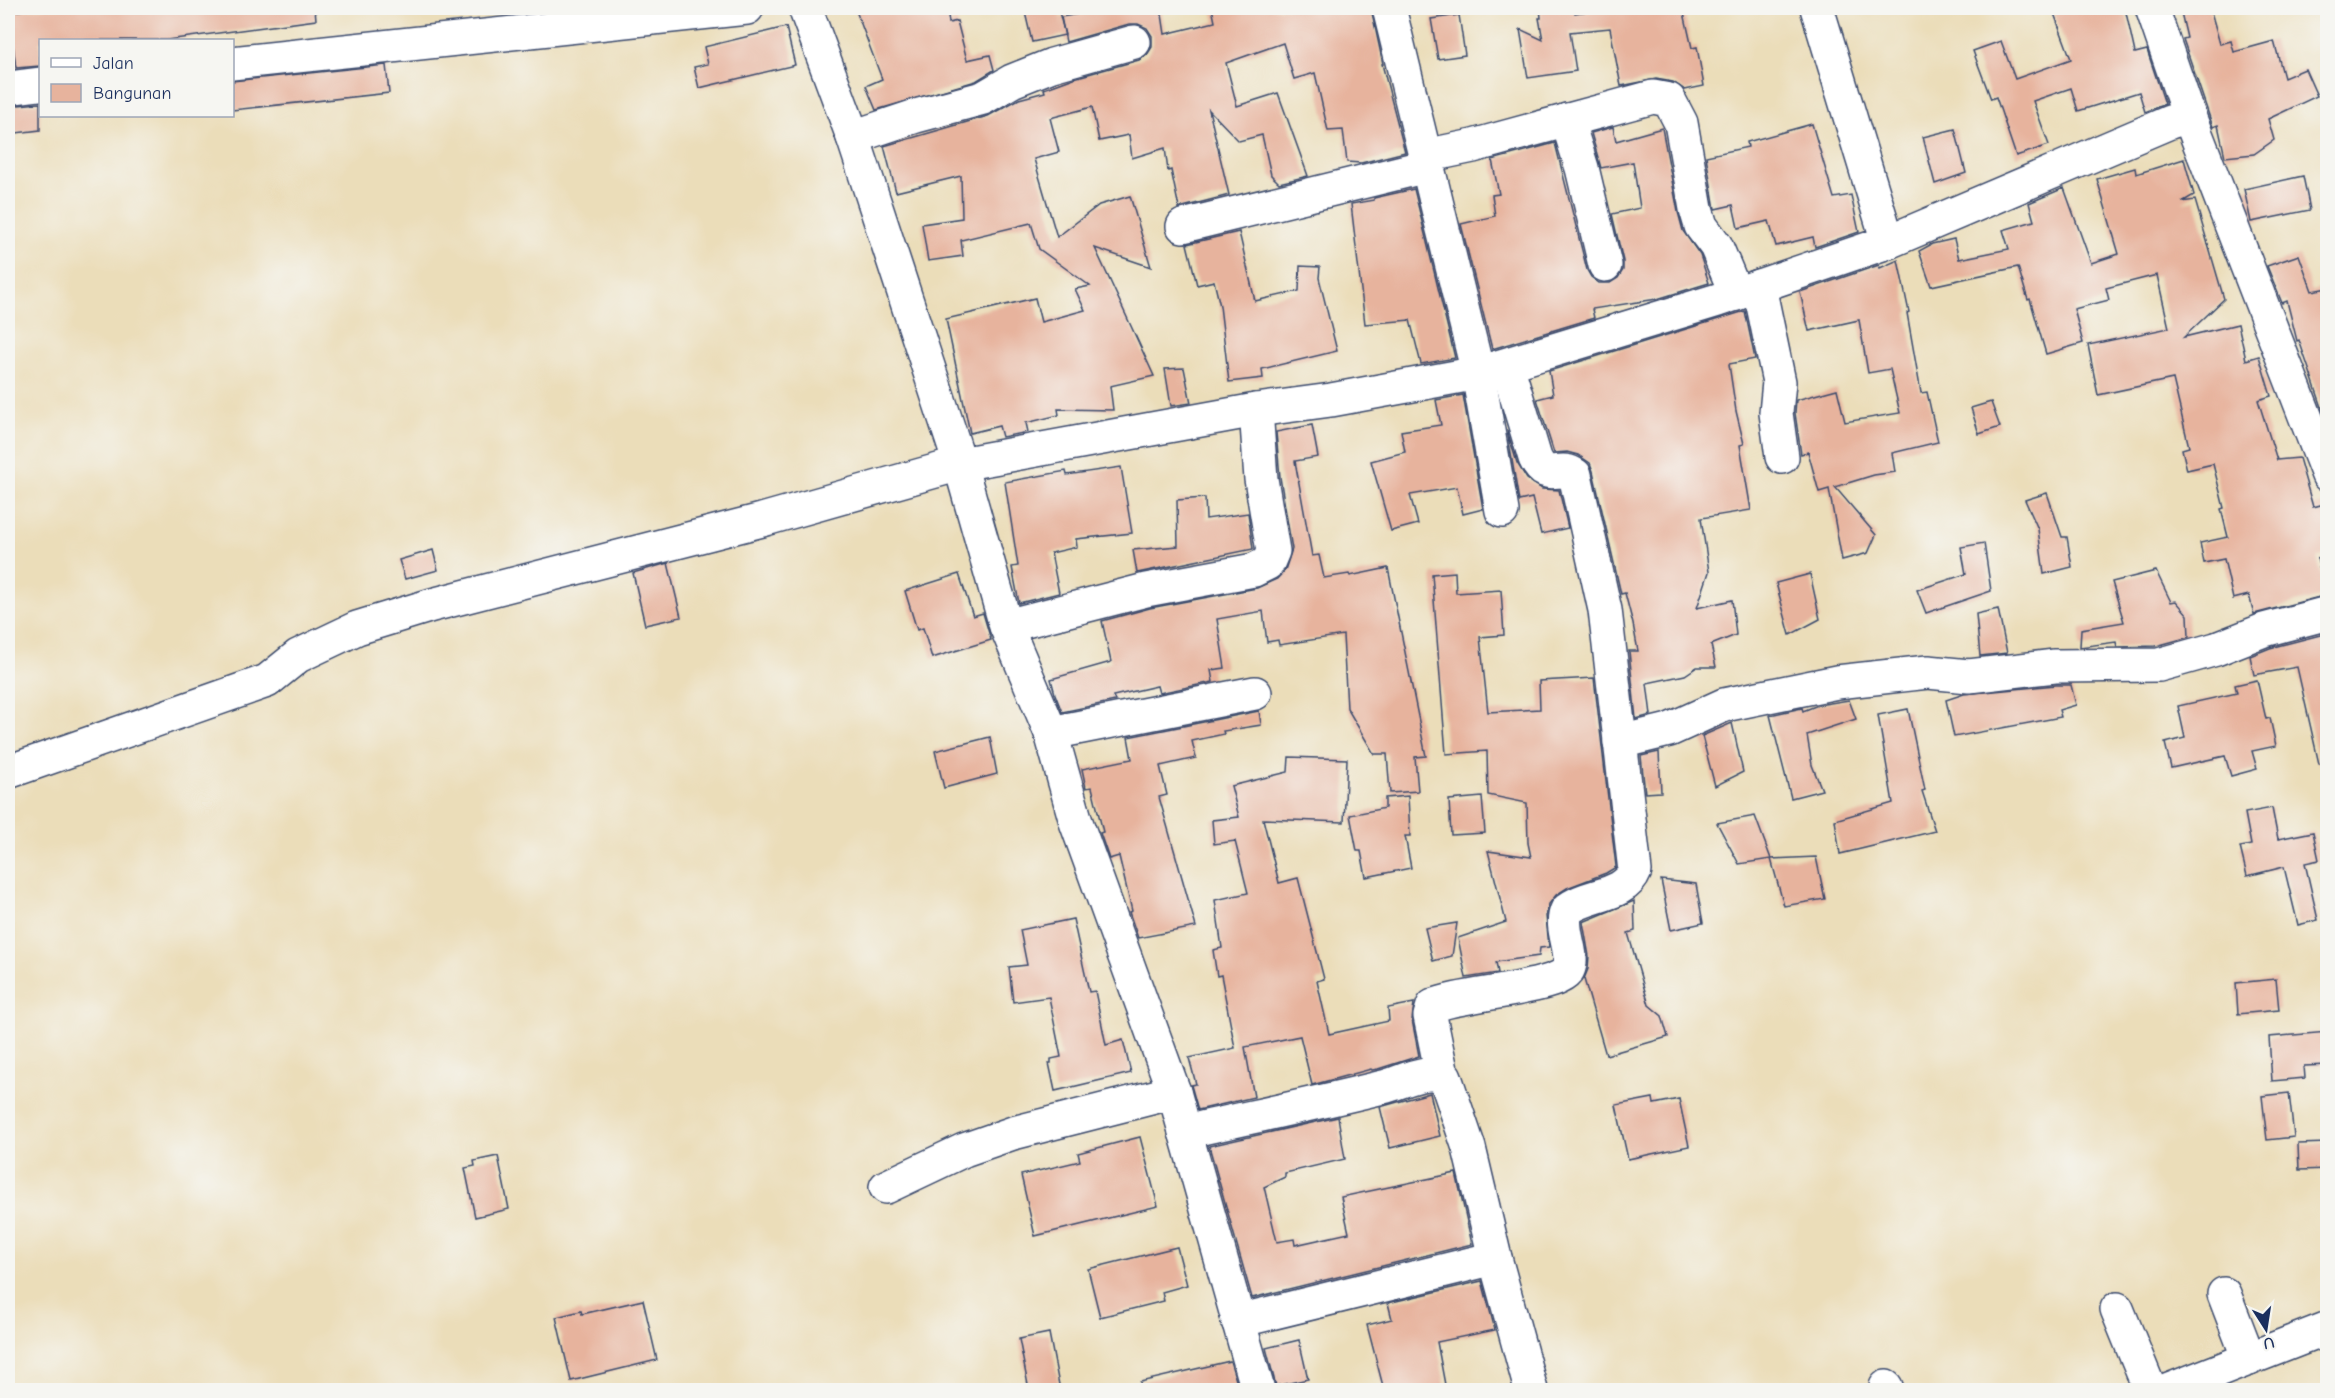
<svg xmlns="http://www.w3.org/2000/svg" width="2335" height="1398" viewBox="0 0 2335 1398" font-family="'Comic Neue',sans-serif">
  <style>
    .building { fill: #e7b39d }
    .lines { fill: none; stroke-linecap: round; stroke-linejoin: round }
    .minor-casing { stroke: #3a496c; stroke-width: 36 }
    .minor { stroke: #fff; stroke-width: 33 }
  </style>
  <rect width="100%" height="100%" fill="#f6f6f2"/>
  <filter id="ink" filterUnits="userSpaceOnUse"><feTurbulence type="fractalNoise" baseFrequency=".0167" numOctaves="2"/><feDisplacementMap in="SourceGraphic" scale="12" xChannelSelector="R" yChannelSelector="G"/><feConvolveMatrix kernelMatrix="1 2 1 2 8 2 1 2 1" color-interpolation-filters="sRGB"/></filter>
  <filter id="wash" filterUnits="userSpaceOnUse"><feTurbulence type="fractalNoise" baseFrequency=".008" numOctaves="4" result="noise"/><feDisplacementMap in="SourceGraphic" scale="24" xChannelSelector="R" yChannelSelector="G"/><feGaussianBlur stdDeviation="1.35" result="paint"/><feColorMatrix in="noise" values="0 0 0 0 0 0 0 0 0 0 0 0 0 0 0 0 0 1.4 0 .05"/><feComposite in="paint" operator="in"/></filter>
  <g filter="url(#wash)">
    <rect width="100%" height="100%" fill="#ebddb9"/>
    <g id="blocks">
      <!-- building -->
      <g class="building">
        <path d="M 41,8 L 315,8 L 316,20 L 167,40 L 40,40 L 40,66 L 16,68 L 9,12 Z"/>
        <path d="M 855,8 L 947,8 L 949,23 L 957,21 L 967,60 L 990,55 L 994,70 L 976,81 L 876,110 L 866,86 L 882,79 Z"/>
        <path d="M 1024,8 L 1058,8 L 1065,35 L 1032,42 Z"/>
        <path d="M 1114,8 L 1161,8 L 1165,34 L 1215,22 L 1212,8 L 1371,8 L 1383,64 L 1382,64 L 1405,152 L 1361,163 L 1347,162 L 1343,130 L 1328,131 L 1315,73 L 1294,79 L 1283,43 L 1226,63 L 1237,106 L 1278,93 L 1308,176 L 1279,183 L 1271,175 L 1262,135 L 1239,141 L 1209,110 L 1229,195 L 1179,208 L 1171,170 L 1168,171 L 1165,148 L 1132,158 L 1129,135 L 1099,141 L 1092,107 L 1050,118 L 1059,152 L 1034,159 L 1057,237 L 1099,205 L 1130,196 L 1151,267 L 1095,248 L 1154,376 L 1110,386 L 1113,410 L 1058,409 L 1059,415 L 1026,423 L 1028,432 L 1002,437 L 999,426 L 970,433 L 946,319 L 1035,298 L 1041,322 L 1085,310 L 1075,289 L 1090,286 L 1039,249 L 1031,223 L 961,240 L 963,256 L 928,261 L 922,224 L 962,218 L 961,176 L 896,192 L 884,146 L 988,116 L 1019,99 L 1045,92 L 1044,89 L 1074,78 L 1139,60 L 1147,55 L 1152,47 L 1152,36 L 1147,28 L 1138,24 L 1129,24 L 1066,42 L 1061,17 Z"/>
        <path d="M 1540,8 L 1575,8 L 1575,13 L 1612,8 L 1683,8 L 1692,48 L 1697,47 L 1704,86 L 1685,90 L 1673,82 L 1656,79 L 1621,86 L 1610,28 L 1570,32 L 1576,71 L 1528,78 L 1520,29 L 1543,40 L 1539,18 L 1541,18 Z"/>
        <path d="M 2052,8 L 2125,8 L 2135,53 L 2147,50 L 2165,104 L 2145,112 L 2139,92 L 2078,111 L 2071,88 L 2033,101 L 2049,145 L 2016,156 L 1996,97 L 1991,99 L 1973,51 L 2001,41 L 2015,79 L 2071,59 Z"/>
        <path d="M 2180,8 L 2210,8 L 2220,44 L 2231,41 L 2234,52 L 2274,41 L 2284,78 L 2305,69 L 2317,96 L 2268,119 L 2274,140 L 2254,154 L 2225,157 L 2218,125 L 2213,127 L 2183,39 L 2187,38 Z"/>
        <path d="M 1459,15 L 1465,55 L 1438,59 L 1431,19 Z"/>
        <path d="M 786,27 L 795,65 L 699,88 L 694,67 L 708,64 L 704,47 Z"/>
        <path d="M 386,65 L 389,93 L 232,110 L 232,81 Z"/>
        <path d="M 40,103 L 40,130 L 8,134 L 8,106 Z"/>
        <path d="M 1812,124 L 1834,198 L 1851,195 L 1859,232 L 1815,247 L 1813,237 L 1776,246 L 1769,221 L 1738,228 L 1733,205 L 1715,209 L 1706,156 L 1748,147 L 1747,142 Z"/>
        <path d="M 1613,127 L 1616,141 L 1662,128 L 1678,212 L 1683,231 L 1700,255 L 1709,283 L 1657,299 L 1592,309 L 1594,318 L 1492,349 L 1461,224 L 1495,216 L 1492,195 L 1499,194 L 1492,160 L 1555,143 L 1587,270 L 1591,277 L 1599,283 L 1610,283 L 1618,278 L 1623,270 L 1623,261 L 1612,214 L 1640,208 L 1633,162 L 1601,168 L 1591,133 Z"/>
        <path d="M 1955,129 L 1966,173 L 1935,184 L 1923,137 Z"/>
        <path d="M 2184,159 L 2194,195 L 2182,202 L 2195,200 L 2224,299 L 2184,337 L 2238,324 L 2246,360 L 2259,356 L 2271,396 L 2258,400 L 2277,460 L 2299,458 L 2313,507 L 2328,503 L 2328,554 L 2317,558 L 2327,595 L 2254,614 L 2249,595 L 2233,599 L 2224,559 L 2204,563 L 2200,543 L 2228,537 L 2221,509 L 2224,508 L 2213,464 L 2187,470 L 2182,449 L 2189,447 L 2173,379 L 2098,395 L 2088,345 L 2169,328 L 2157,275 L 2106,288 L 2109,300 L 2074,309 L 2083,343 L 2046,354 L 2030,299 L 2028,300 L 2018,267 L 1931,286 L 1919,251 L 1932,244 L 1954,239 L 1959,259 L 2009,249 L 2003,230 L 2034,221 L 2029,203 L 2064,188 L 2091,263 L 2119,254 L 2097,179 L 2135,168 L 2136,174 Z"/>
        <path d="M 2303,176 L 2310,210 L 2251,222 L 2244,189 Z"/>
        <path d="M 1414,189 L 1455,358 L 1421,364 L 1410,320 L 1365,324 L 1351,204 L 1374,200 L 1374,198 Z"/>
        <path d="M 1239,232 L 1255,301 L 1299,291 L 1300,266 L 1320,267 L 1319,278 L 1337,351 L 1262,369 L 1263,378 L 1229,382 L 1220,306 L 1214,281 L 1197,285 L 1187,244 Z"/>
        <path d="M 2299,255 L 2312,291 L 2328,288 L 2328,413 L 2324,413 L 2299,340 L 2297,341 L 2287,301 L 2282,303 L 2267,266 Z"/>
        <path d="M 1898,260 L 1909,312 L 1907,313 L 1921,393 L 1927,392 L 1938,442 L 1892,453 L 1895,472 L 1874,475 L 1835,487 L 1876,535 L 1868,553 L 1842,560 L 1829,489 L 1819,492 L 1808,452 L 1801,454 L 1795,413 L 1796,400 L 1837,389 L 1845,422 L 1900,413 L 1890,369 L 1868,373 L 1859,320 L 1809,331 L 1800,292 L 1879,265 L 1880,268 Z"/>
        <path d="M 1745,311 L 1755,359 L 1729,364 L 1736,411 L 1744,444 L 1740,445 L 1751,510 L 1701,518 L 1709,572 L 1697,608 L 1732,600 L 1736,635 L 1711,645 L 1716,667 L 1697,667 L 1685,675 L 1647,683 L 1651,715 L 1636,719 L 1629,651 L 1638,651 L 1633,624 L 1625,593 L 1621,594 L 1593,471 L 1590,463 L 1578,455 L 1567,452 L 1554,453 L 1537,399 L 1553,395 L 1549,371 Z"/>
        <path d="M 1184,368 L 1191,403 L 1171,406 L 1165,369 Z"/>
        <path d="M 1463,395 L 1483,509 L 1463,514 L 1457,487 L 1410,495 L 1418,524 L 1391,531 L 1371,461 L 1405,452 L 1401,431 L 1441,425 L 1436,400 Z"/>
        <path d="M 1991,402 L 2000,427 L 1979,434 L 1971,408 Z"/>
        <path d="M 1312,425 L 1318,457 L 1295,461 L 1312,556 L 1319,555 L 1324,578 L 1349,574 L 1350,576 L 1388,568 L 1426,756 L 1415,757 L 1418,791 L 1390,793 L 1387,754 L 1374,754 L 1347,708 L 1343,635 L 1279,645 L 1278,640 L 1267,642 L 1263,611 L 1217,619 L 1225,668 L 1211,670 L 1213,682 L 1159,693 L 1157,686 L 1113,696 L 1115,701 L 1062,712 L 1055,694 L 1051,679 L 1111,662 L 1102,621 L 1150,608 L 1257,588 L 1277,579 L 1285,570 L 1292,549 L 1280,477 L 1276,432 Z"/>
        <path d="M 1507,430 L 1517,463 L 1527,479 L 1542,489 L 1559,490 L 1568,528 L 1541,534 L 1532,498 L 1519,501 Z"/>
        <path d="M 1121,467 L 1132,533 L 1076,539 L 1077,547 L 1051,553 L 1059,593 L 1019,603 L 1012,567 L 1018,566 L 1005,482 L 1066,471 L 1067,475 Z"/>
        <path d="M 2047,493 L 2062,537 L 2067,537 L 2072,567 L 2044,574 L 2038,529 L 2025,500 Z"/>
        <path d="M 1205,498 L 1206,519 L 1248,513 L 1253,549 L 1137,573 L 1133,550 L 1178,546 L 1177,500 Z"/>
        <path d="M 1984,543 L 1991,591 L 1926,613 L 1917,590 L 1966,574 L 1961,547 Z"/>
        <path d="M 433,550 L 438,570 L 405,579 L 399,560 Z"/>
        <path d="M 668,563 L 681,617 L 645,625 L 633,573 Z"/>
        <path d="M 2156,571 L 2171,602 L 2176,601 L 2188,615 L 2189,637 L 2156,646 L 2117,647 L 2116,642 L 2080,647 L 2081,629 L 2124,622 L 2112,582 Z"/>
        <path d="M 1455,572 L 1456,593 L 1501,590 L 1504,635 L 1480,637 L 1488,712 L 1540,709 L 1539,681 L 1594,678 L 1616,867 L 1606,873 L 1567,888 L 1556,895 L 1549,904 L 1546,916 L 1549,947 L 1540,948 L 1539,956 L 1496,962 L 1498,973 L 1466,978 L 1458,938 L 1506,922 L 1488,851 L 1531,857 L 1528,843 L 1527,803 L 1488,795 L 1487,751 L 1446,754 L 1432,574 Z"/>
        <path d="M 959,574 L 973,616 L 983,613 L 991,640 L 932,658 L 923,628 L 917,630 L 905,591 Z"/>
        <path d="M 1810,574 L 1820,619 L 1790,635 L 1776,583 Z"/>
        <path d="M 1998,609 L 2007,653 L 1980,656 L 1976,614 Z"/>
        <path d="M 2328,633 L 2328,763 L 2319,764 L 2297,667 L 2254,675 L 2250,656 L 2270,648 Z"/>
        <path d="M 2257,680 L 2266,719 L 2270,718 L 2276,746 L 2252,751 L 2257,769 L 2231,776 L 2225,756 L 2171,768 L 2165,743 L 2185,738 L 2178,706 L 2237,693 L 2235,685 Z"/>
        <path d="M 2056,685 L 2071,685 L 2076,705 L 2059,710 L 2061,717 L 1954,737 L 1946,700 L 1964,694 Z"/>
        <path d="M 1849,700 L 1856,719 L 1807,735 L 1812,765 L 1822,790 L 1791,798 L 1770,715 L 1802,708 L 1803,711 L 1818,705 Z"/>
        <path d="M 1908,709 L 1925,790 L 1922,791 L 1935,831 L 1840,854 L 1835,820 L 1893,803 L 1878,715 Z"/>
        <path d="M 1259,711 L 1261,725 L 1223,731 L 1224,734 L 1192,741 L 1196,758 L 1160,766 L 1167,795 L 1159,797 L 1196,927 L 1138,938 L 1129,912 L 1132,911 L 1119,856 L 1109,859 L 1100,833 L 1103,832 L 1092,787 L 1086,788 L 1082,769 L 1132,759 L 1128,737 Z"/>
        <path d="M 1732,723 L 1743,772 L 1715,786 L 1702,736 Z"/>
        <path d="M 990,737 L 997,774 L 944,788 L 935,751 Z"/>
        <path d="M 1659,752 L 1661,792 L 1645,793 L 1641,756 Z"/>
        <path d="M 1289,757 L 1347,759 L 1344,822 L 1263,819 L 1279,883 L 1298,878 L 1324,979 L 1317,981 L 1329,1034 L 1389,1021 L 1388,1008 L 1414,1003 L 1412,1020 L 1419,1056 L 1378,1069 L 1372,1070 L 1371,1069 L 1312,1085 L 1300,1036 L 1245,1047 L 1254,1097 L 1198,1110 L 1191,1085 L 1196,1084 L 1189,1058 L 1235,1048 L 1221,975 L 1217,976 L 1213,950 L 1222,948 L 1215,900 L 1248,893 L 1235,841 L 1214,844 L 1212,820 L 1239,817 L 1231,786 L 1288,772 Z"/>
        <path d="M 1408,796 L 1410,836 L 1405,836 L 1411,868 L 1366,877 L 1361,851 L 1357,851 L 1350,815 L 1385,808 L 1385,798 Z"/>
        <path d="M 1482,797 L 1485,833 L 1451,835 L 1449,800 Z"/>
        <path d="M 2272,808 L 2278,839 L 2313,832 L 2319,860 L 2305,863 L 2318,920 L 2298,925 L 2284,867 L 2247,876 L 2240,847 L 2251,845 L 2245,813 Z"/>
        <path d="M 1755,816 L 1771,859 L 1739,864 L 1717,823 Z"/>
        <path d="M 1816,857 L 1825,899 L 1784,906 L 1771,859 Z"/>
        <path d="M 1661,880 L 1696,884 L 1703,923 L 1671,930 Z"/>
        <path d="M 1634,901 L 1635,931 L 1628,933 L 1649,1005 L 1662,1016 L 1668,1037 L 1606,1055 L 1584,979 L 1588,969 L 1589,956 L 1583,922 Z"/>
        <path d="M 1073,919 L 1089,992 L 1095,991 L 1106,1045 L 1123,1040 L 1131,1073 L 1055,1091 L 1049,1063 L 1051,1063 L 1051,1059 L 1061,1057 L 1049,997 L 1013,1002 L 1009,967 L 1027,965 L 1020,930 Z"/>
        <path d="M 1457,923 L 1452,956 L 1433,961 L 1425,928 Z"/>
        <path d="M 2276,979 L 2279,1010 L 2238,1014 L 2236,983 Z"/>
        <path d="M 2328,1032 L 2328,1065 L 2304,1066 L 2305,1078 L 2272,1081 L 2269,1037 Z"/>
        <path d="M 1430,1093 L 1440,1136 L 1390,1148 L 1380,1107 Z"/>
        <path d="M 2289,1093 L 2294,1137 L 2267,1140 L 2262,1096 Z"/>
        <path d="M 1653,1098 L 1654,1104 L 1679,1099 L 1689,1146 L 1628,1159 L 1616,1105 Z"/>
        <path d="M 1338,1117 L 1345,1159 L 1285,1173 L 1285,1177 L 1264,1187 L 1277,1242 L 1294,1239 L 1295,1245 L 1349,1233 L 1341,1197 L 1456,1173 L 1472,1244 L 1252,1298 L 1209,1146 Z"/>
        <path d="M 1140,1137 L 1158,1206 L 1035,1236 L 1021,1175 L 1080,1161 L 1078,1153 Z"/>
        <path d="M 2328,1143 L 2328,1169 L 2299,1170 L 2298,1144 Z"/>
        <path d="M 498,1156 L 509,1209 L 475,1217 L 465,1168 L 475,1166 L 474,1161 Z"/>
        <path d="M 1177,1247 L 1187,1285 L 1162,1292 L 1164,1301 L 1100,1317 L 1088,1269 Z"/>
        <path d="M 1482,1281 L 1495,1330 L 1437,1342 L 1446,1390 L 1384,1390 L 1367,1325 L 1392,1319 L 1388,1303 Z"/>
        <path d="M 643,1300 L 657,1360 L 571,1381 L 556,1317 L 581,1311 L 582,1314 Z"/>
        <path d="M 1049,1333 L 1060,1390 L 1029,1390 L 1019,1339 Z"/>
        <path d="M 1299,1340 L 1308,1379 L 1276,1386 L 1266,1348 Z"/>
        <path d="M 1230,1361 L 1239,1390 L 1141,1390 L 1140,1382 Z"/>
      </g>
    </g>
  </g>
  <g filter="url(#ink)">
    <use href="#blocks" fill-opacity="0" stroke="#3a496c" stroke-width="1.5"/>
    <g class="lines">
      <defs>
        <g id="minor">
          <path d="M 805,8 L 853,137 L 960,464 L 1006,626 L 1051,733 L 1076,822 L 1174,1092 L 1258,1390"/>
          <path d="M 1389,8 L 1478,373 L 1502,511"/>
          <path d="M 1817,8 L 1888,242"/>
          <path d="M 2152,8 L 2189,116"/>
          <path d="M 232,63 L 747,8"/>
          <path d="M 8,88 L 40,84"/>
          <path d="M 1567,120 L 1582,168 L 1605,265"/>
          <path d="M 853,137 L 916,116 L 983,98 L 1012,81 L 1052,65 L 1134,42"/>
          <path d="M 1425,156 L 1473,146 L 1653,97 L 1669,100 L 1681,123 L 1696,209 L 1701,226 L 1716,246 L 1736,294"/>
          <path d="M 1183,226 L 1427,166"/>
          <path d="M 1759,286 L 1779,382 L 1776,413 L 1782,457"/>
          <path d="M 1006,626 L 1146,590 L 1254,570 L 1268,563 L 1273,551 L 1261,479 L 1256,410"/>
          <path d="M 1051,733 L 1255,693"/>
          <path d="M 1620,742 L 1669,730 L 1724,705 L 1837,682 L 1928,672 L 1969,676 L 2055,666 L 2159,665 L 2216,649 L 2264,630 L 2328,613"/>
          <path d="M 8,772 L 267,681 L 298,656 L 357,628 L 432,605 L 762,520 L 960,464 L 1256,410 L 1331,400 L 1478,373 L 1718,300 L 1888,242 L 2170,122 L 2189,116 L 2328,475"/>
          <path d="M 1442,1075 L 1430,1016 L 1433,1006 C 1457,994 1559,989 1568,970 C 1576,954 1558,928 1567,910 C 1585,894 1625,897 1635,871 L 1605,610 L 1575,475 C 1559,463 1547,484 1535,458 L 1507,365"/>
          <path d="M 1185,1132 C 1251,1117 1318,1103 1383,1087 C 1400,1083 1428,1067 1445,1077 L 1469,1148 L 1495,1258 L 1531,1390"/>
          <path d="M 886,1187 L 964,1150 L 1013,1133 L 1174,1092"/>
          <path d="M 2224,1294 L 2249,1359"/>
          <path d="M 2117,1309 L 2150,1390"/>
          <path d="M 1238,1321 L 1495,1258"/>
          <path d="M 1886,1387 L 1887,1390"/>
          <path d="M 2169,1390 L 2328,1328"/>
        </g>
      </defs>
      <!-- minor casing -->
      <use href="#minor" class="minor-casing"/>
      <!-- minor -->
      <use href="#minor" class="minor"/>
    </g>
  </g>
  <!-- margin -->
  <rect width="2335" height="1398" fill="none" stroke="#f6f6f2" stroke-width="30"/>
  <!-- legend -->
  <rect x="39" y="39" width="195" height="78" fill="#f6f6f2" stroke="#9ea6b7" stroke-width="1.5"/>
  <rect x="51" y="58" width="30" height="9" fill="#ffffff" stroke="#9ea6b7" stroke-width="1.5"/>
  <text x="93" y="69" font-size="18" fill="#1b2f5e">Jalan</text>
  <rect x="51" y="84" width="30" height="18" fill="#e7b39d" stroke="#9ea6b7" stroke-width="1.5"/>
  <text x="93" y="99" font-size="18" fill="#1b2f5e">Bangunan</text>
  <!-- north arrow -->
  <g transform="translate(2266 1329) rotate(168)" stroke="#f6f6f2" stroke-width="4.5" paint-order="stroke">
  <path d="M0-4.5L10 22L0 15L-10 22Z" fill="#1b2f5e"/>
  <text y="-9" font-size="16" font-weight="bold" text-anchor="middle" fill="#1b2f5e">U</text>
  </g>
</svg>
